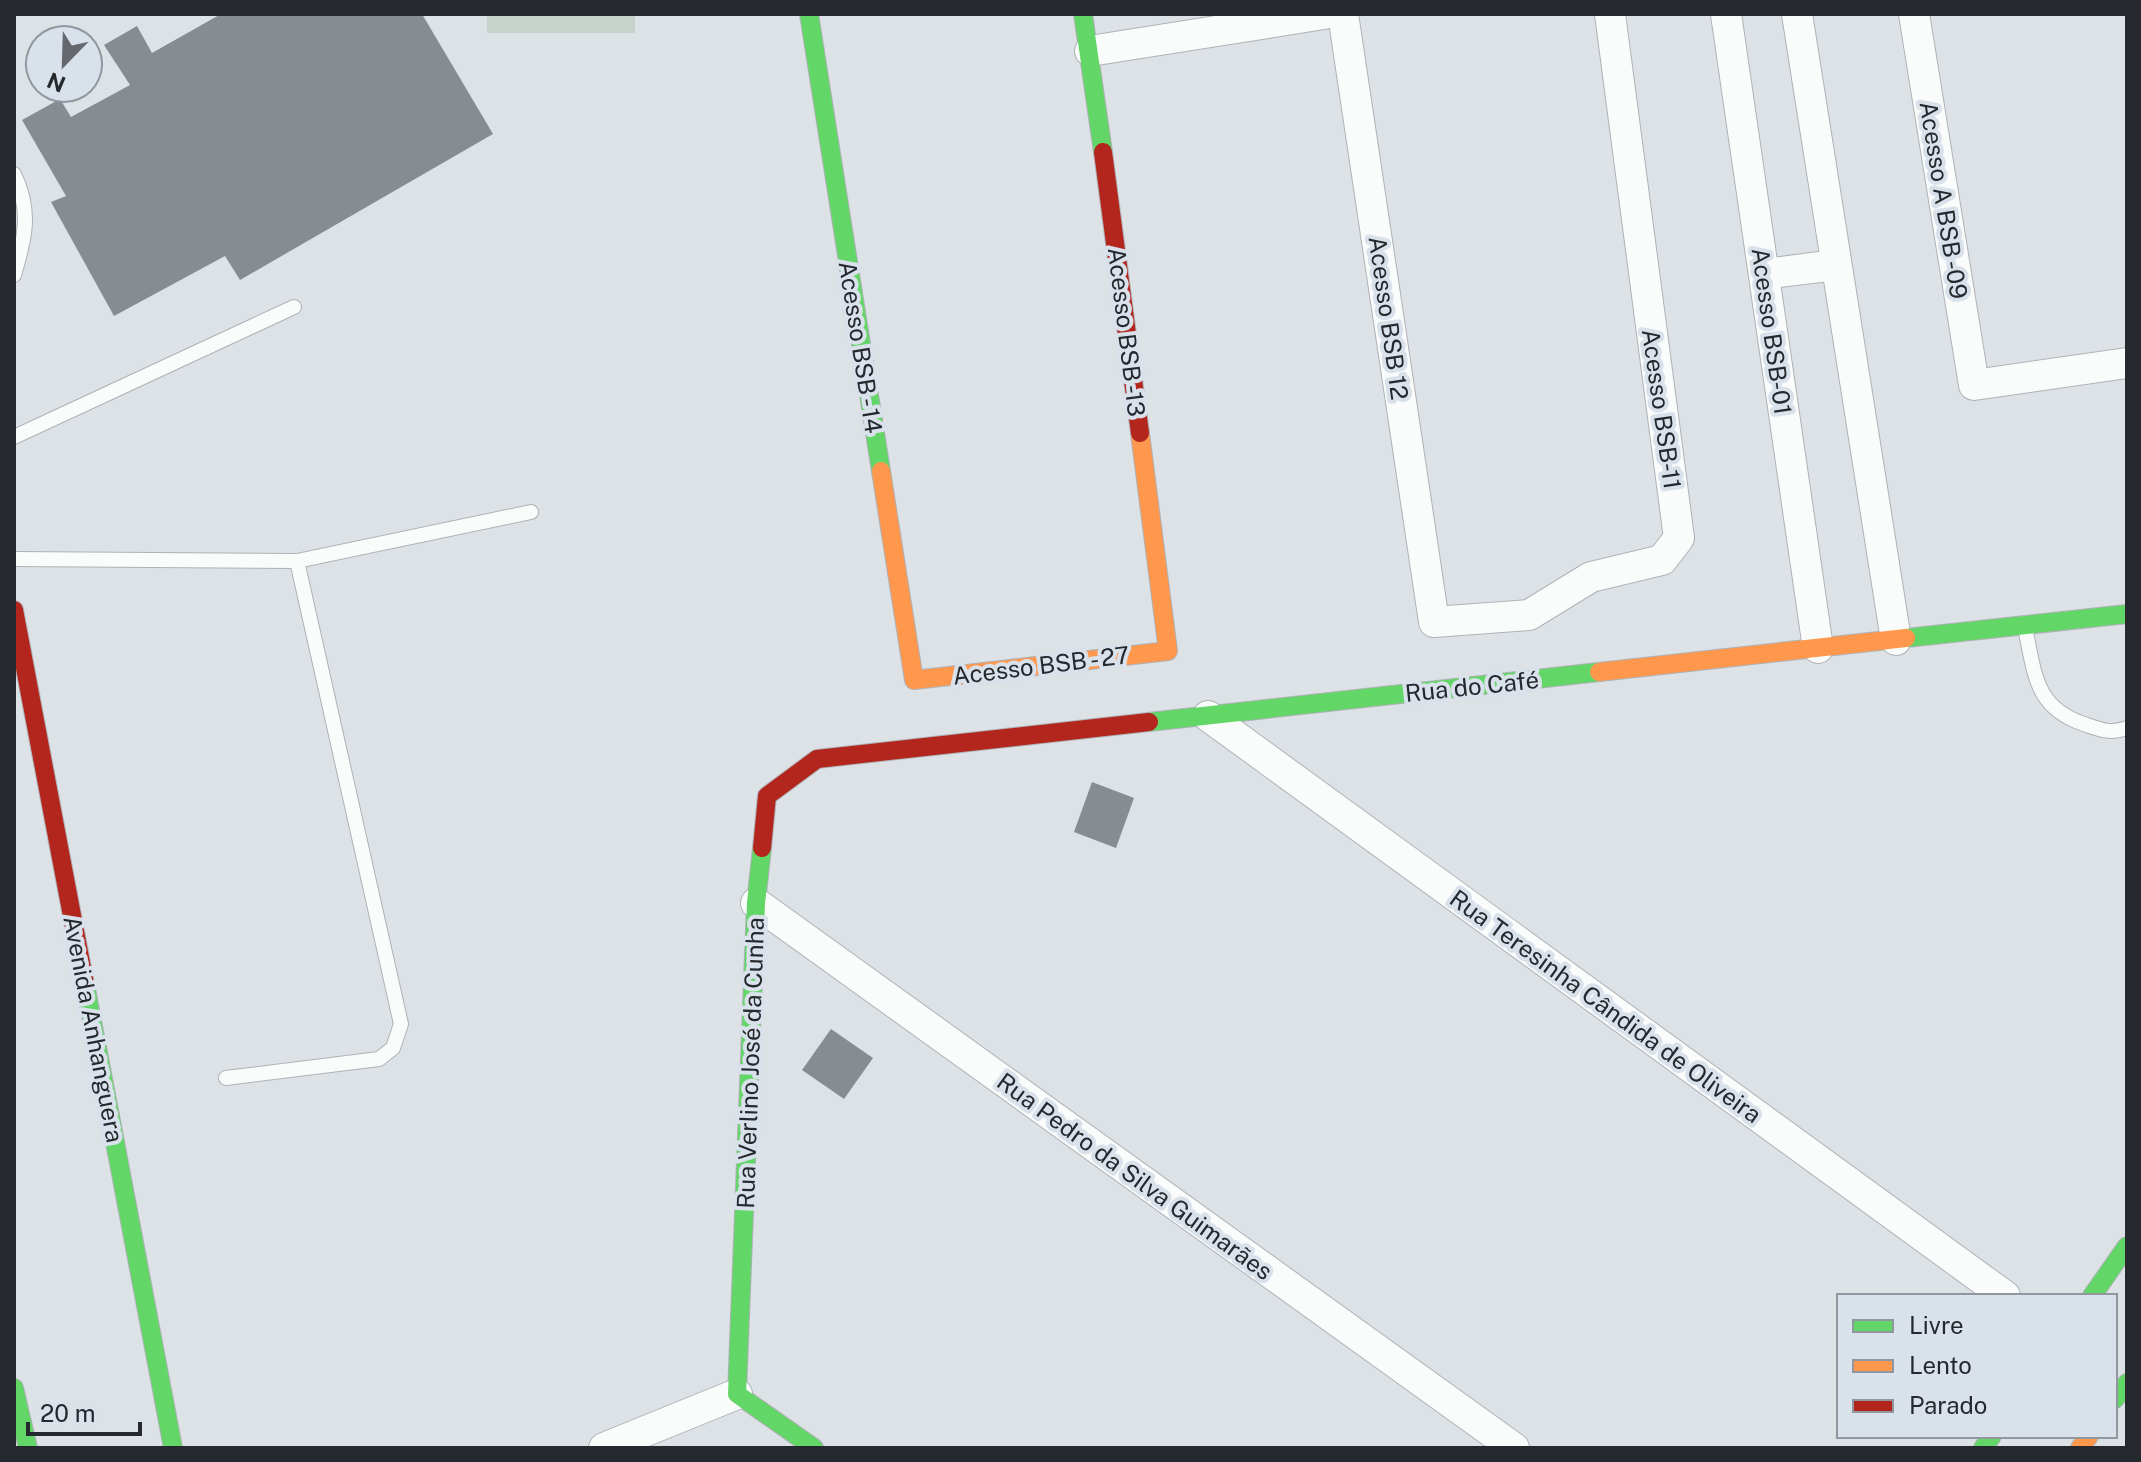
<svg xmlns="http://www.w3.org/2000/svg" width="2141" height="1462" viewBox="0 0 2141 1462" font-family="'Public Sans',sans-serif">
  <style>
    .green { fill: #c6d2ca }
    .building { fill: #878c92 }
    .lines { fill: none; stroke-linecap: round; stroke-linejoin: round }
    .lane-casing { stroke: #afb2b6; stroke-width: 16 }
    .street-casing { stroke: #afb2b6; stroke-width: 32 }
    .fast-casing { stroke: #afb2b6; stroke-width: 20 }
    .slow-casing { stroke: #afb2b6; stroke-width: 20 }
    .jam-casing { stroke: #afb2b6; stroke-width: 20 }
    .lane { stroke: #fafbfb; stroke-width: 14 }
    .street { stroke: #fafbfb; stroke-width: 30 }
    .fast { stroke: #63d668; stroke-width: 18 }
    .slow { stroke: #ff974d; stroke-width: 18 }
    .jam { stroke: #b3261e; stroke-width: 18 }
    .labels { text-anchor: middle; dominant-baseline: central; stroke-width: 8; stroke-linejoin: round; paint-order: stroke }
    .street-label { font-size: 24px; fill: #25282c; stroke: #d9e1eb }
  </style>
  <rect width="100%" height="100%" fill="#dde2e7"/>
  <!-- green -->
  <rect class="green" x="487" y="14" width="148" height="19"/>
  <!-- building -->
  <g class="building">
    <path d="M 221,14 L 422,14 L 493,134 L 240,280 L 225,256 L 114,316 L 51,202 L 66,196 L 22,120 L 60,99 L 71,117 L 130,85 L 104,45 L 137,26 L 152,53 Z"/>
    <path d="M 1092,782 L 1134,798 L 1116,848 L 1074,832 Z"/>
    <path d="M 831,1029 L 873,1058 L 844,1099 L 802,1070 Z"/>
  </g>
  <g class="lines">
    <defs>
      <g id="lane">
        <path d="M 14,174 C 32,211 25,238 14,275"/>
        <path d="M 14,437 L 294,307"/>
        <path d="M 14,559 L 297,561 L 531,512"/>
        <path d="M 2025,628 C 2035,673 2034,707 2084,724 C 2101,730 2110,734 2127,728"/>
        <path d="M 226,1078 L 379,1059 L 393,1048 L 401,1024 L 297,561"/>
      </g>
      <g id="street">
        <path d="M 1343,14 L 1434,622 L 1529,615 L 1591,577 L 1662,560 L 1679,538 L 1610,14"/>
        <path d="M 1726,14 L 1818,648"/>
        <path d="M 1797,14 L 1896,640"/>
        <path d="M 1914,14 L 1974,385 L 2127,363"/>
        <path d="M 1090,51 L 1324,14"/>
        <path d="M 1764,274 L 1836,265"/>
        <path d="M 1208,716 L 2005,1296"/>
        <path d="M 756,903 L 1514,1448"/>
        <path d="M 604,1448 L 737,1394"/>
      </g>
      <g id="fast">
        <path d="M 809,14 L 881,471"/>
        <path d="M 1083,14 L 1103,152"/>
        <path d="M 1906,638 L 2127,614"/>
        <path d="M 1149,722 L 1599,672"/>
        <path d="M 762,848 L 756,903 L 737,1394 L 814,1448"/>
        <path d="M 85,984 L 173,1448"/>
        <path d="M 2092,1296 L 2127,1246"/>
        <path d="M 14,1388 L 28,1448"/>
        <path d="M 2115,1399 L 2127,1383"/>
        <path d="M 1983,1448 L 1992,1436"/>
      </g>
      <g id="slow">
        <path d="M 881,471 L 914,680 L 1168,651 L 1140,433"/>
        <path d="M 1599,672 L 1906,638"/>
        <path d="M 2080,1448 L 2089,1436"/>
      </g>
      <g id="jam">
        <path d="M 1103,152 L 1140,433"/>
        <path d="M 14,610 L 85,984"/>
        <path d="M 762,848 L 767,796 L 817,759 L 1149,722"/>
      </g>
    </defs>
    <!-- lane casing -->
    <use href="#lane" class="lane-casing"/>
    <!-- street casing -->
    <use href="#street" class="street-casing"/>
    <!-- fast casing -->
    <use href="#fast" class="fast-casing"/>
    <!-- slow casing -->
    <use href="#slow" class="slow-casing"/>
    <!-- jam casing -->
    <use href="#jam" class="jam-casing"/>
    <!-- lane -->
    <use href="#lane" class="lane"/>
    <!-- street -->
    <use href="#street" class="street"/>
    <!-- fast -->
    <use href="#fast" class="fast"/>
    <!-- slow -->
    <use href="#slow" class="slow"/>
    <!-- jam -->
    <use href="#jam" class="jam"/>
  </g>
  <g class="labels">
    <!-- street labels -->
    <g class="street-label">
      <text transform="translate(1944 200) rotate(81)">Acesso A BSB -09</text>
      <text transform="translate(1389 318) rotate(82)">Acesso BSB 12</text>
      <text transform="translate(1772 331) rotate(82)">Acesso BSB-01</text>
      <text transform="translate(1127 332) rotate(83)">Acesso BSB -13</text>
      <text transform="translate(861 347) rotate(81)">Acesso BSB - 14</text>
      <text transform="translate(1662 409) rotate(82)">Acesso BSB-11</text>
      <text transform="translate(1041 665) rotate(-7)">Acesso BSB - 27</text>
      <text transform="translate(1472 686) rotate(-6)">Rua do Café</text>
      <text transform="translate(1606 1006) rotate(36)">Rua Teresinha Cândida de Oliveira</text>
      <text transform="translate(94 1029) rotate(79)">Avenida Anhanguera</text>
      <text transform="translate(750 1063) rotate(-88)">Rua Verlino José da Cunha</text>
      <text transform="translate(1135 1176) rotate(36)">Rua Pedro da Silva Guimarães</text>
    </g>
  </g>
  <!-- border -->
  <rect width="2141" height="1462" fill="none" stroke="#25282c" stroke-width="32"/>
  <!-- legend -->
  <rect x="1837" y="1294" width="280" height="144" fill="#d9e1eb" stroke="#91979f" stroke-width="2"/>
  <rect x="1853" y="1320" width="40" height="12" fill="#63d668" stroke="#91979f" stroke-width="2"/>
  <text x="1909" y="1334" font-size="24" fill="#25282c">Livre</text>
  <rect x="1853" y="1360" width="40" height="12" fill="#ff974d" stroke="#91979f" stroke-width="2"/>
  <text x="1909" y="1374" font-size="24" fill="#25282c">Lento</text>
  <rect x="1853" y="1400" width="40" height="12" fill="#b3261e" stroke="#91979f" stroke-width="2"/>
  <text x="1909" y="1414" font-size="24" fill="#25282c">Parado</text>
  <!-- north arrow -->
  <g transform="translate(64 64) rotate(203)"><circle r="38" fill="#d9e1eb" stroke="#91979f" stroke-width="2"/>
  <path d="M0-6L14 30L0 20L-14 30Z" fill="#65696d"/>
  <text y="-12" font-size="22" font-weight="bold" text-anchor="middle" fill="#25282c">N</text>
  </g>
  <!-- scale -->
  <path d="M28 1422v12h112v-12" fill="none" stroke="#25282c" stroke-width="4"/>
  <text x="40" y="1422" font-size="24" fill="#25282c" stroke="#d9e1eb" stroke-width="6" paint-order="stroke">20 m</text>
</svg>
